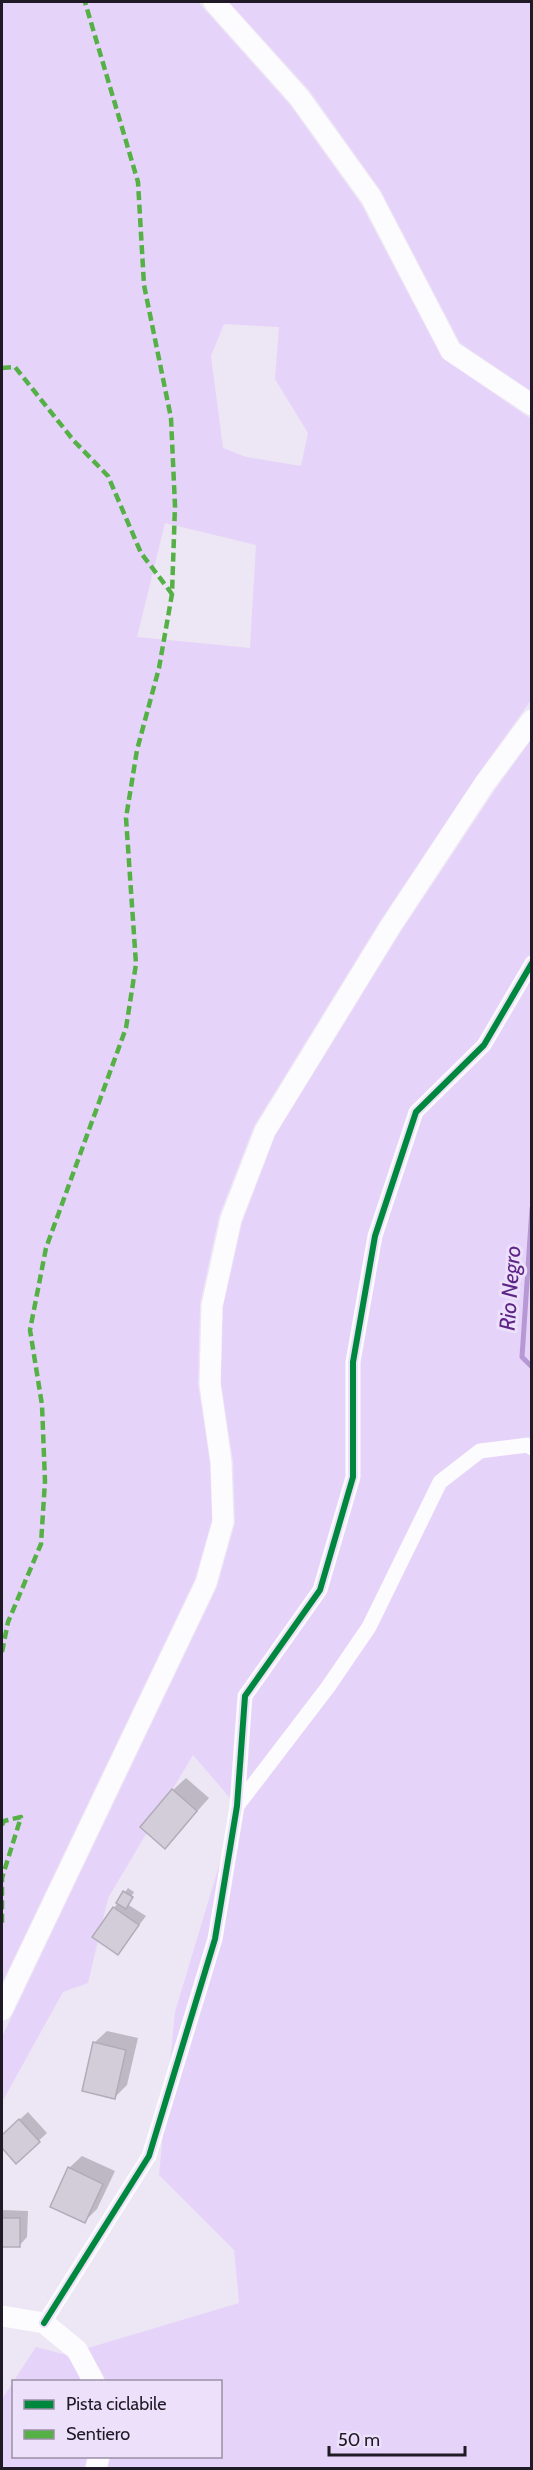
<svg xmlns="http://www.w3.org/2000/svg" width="533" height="2470" viewBox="0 0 533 2470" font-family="Cabin,sans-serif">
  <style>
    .green { fill: #e6d3fa; fill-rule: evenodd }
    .shadow { fill: #0003 }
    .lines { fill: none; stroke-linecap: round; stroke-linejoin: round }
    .stream { stroke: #b698d5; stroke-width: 5 }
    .building { fill: #d3cdda; stroke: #b2acb9; stroke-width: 1.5 }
    .minor { stroke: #fcfbfe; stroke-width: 15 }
    .secondary { stroke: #fcfbfe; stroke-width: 21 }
    .quiet { stroke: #55b145; stroke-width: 4.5; stroke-dasharray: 9 4.5; stroke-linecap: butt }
    .cycleway-casing { stroke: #ece0fb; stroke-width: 10 }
    .cycleway { stroke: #00873e; stroke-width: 6 }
    .labels { text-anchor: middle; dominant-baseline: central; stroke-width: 6; stroke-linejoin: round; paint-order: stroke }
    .water-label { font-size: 22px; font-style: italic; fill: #5c2586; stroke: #ece0fb }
  </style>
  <rect width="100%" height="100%" fill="#ede6f5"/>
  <!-- green -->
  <g class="green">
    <path d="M 2,2 L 198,2 L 290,105 L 361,204 L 442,358 L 531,419 L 531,700 L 476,777 L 380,921 L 254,1126 L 219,1216 L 200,1304 L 198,1384 L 210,1463 L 212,1520 L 195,1579 L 2,1983 ZM 224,324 L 279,327 L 275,379 L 308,433 L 301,466 L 246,457 L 223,448 L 211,356 ZM 165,523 L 256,545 L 250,648 L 137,637 Z"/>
    <path d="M 229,2 L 531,2 L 531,391 L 460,343 L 381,191 L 309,90 Z"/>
    <path d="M 531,740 L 531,2468 L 108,2468 L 110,2457 L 220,2456 L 220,2382 L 106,2381 L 88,2348 L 239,2303 L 234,2250 L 159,2175 L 175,2012 L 237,1806 L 193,1755 L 108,1898 L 88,1983 L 63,1992 L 2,2102 L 2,2037 L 217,1587 L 235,1523 L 233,1461 L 221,1383 L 223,1307 L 242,1223 L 275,1136 L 400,933 L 495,790 Z"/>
    <path d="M 36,2347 L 67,2355 L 82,2381 L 14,2382 L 14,2456 L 87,2457 L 85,2468 L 2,2468 L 2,2399 Z"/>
  </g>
  <!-- shadow -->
  <g class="shadow">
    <path d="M 186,1778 L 209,1798 L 177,1834 L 173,1790 Z"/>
    <path d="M 128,1888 L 134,1892 L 127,1904 L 146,1916 L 118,1953 L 114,1908 Z"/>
    <path d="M 107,2031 L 138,2038 L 127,2085 L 115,2097 L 94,2043 Z"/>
    <path d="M 28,2112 L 47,2133 L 16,2162 L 2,2146 L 2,2136 Z"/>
    <path d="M 82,2156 L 115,2171 L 97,2209 L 85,2221 L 69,2168 Z"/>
    <path d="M 2,2210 L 28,2211 L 27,2237 L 19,2246 L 2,2245 Z"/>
  </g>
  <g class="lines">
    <!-- stream -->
    <path class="stream" d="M 532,1208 L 522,1357 L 532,1367"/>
  </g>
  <!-- building -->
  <g class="building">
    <path d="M 172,1789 L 197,1811 L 165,1849 L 140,1827 Z"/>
    <path d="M 123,1891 L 133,1897 L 126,1909 L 116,1903 Z"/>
    <path d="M 113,1907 L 139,1925 L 118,1955 L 92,1937 Z"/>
    <path d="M 93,2042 L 126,2050 L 115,2099 L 82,2091 Z"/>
    <path d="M 19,2119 L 40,2142 L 16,2164 L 2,2148 L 2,2135 Z"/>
    <path d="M 68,2167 L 103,2184 L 85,2223 L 50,2207 Z"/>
    <rect x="2" y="2218" width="18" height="29"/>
  </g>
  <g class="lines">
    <!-- minor -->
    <g class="minor">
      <path d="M 237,1806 L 328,1687 L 369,1627 L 440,1482 L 480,1451 L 528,1445 L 532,1448"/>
      <path d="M 44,2323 L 149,2156 L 215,1939 L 237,1806 L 245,1696 L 320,1590 L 353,1477 L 353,1362 L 375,1236 L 416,1112 L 484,1045 L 532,963"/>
    </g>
    <!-- secondary -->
    <g class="secondary">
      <path d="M 214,2 L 299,97 L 371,197 L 451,351 L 532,405"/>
      <path d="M 2,2010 L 206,1583 L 223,1522 L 221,1462 L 210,1384 L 212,1306 L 231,1219 L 265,1131 L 390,927 L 485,783 L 532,720"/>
      <path d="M 2,2316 L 44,2323 L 77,2350 L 94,2382"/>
      <path d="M 96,2468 L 99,2456"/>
    </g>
    <!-- quiet -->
    <g class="quiet">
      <path d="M 2,368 L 15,367 L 74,441 L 108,476 L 141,553 L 172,594"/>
      <path d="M 2,1652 L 8,1622 L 41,1544 L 45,1481 L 42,1405 L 30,1330 L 46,1248 L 126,1028 L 136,964 L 126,818 L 137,750 L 159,668 L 172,594 L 175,506 L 171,418 L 144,285 L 138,182 L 85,2"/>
      <path d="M 2,1825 L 4,1821 L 21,1817 L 2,1878 L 2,1925"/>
    </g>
    <defs>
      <path id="cycleway" d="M 44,2323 L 149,2156 L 215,1939 L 237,1806 L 245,1696 L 320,1590 L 353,1477 L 353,1362 L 375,1236 L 416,1112 L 484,1045 L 532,963"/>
    </defs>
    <!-- cycleway casing -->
    <use href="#cycleway" class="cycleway-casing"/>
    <!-- cycleway -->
    <use href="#cycleway" class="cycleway"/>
  </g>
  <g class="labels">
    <!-- water labels -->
    <g class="water-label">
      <text transform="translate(510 1288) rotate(-86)">Rio Negro</text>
    </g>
  </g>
  <!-- border -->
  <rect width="533" height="2470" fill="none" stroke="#1f1a25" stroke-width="6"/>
  <!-- legend -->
  <rect x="12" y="2380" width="210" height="78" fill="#ece0fb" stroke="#9a91a5" stroke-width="1.5"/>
  <rect x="24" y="2400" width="30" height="9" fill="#00873e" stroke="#9a91a5" stroke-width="1.5"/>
  <text x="66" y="2410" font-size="18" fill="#1f1a25">Pista ciclabile</text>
  <rect x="24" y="2430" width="30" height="9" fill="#55b145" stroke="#9a91a5" stroke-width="1.5"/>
  <text x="66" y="2440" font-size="18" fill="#1f1a25">Sentiero</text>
  <!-- scale -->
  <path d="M329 2446v9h136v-9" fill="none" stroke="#1f1a25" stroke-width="3"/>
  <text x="338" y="2446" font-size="18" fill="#1f1a25" stroke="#ece0fb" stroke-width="4.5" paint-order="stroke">50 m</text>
</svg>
